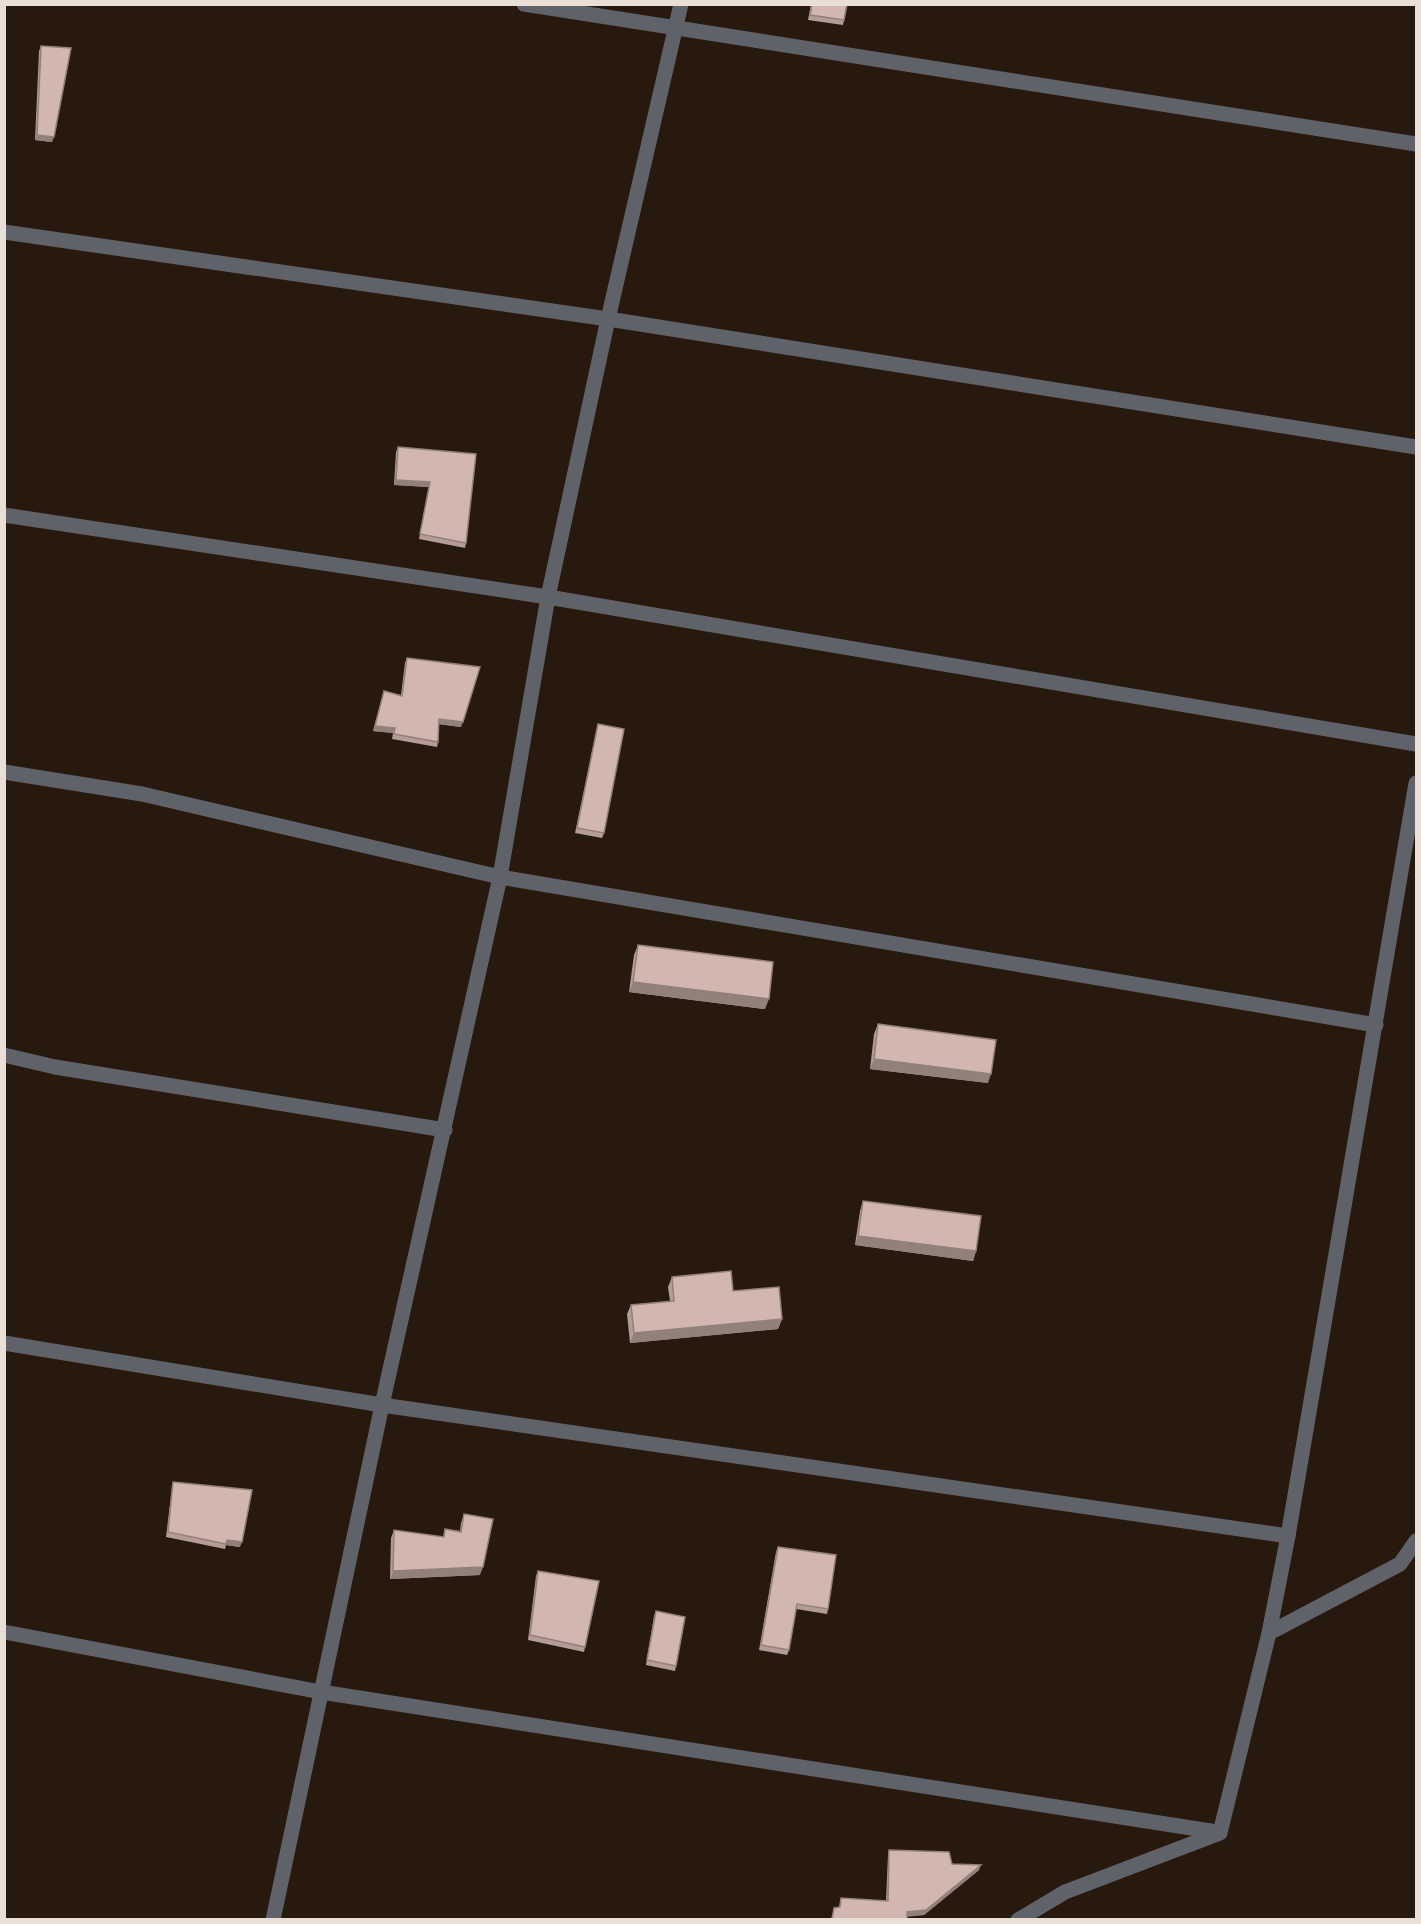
<svg xmlns="http://www.w3.org/2000/svg" width="1421" height="1924" viewBox="0 0 1421 1924" font-family="'Crimson Pro',serif">
  <style>
    .lines { fill: none; stroke-linecap: round; stroke-linejoin: round }
    .street { stroke: #60626a; stroke-width: 15 }
    .wall { fill: #b49d96 }
    .shaded-wall { fill: #92807a }
    .building { fill: #d1b7af; stroke: #92807a; stroke-width: 1.5 }
  </style>
  <rect width="100%" height="100%" fill="#28190e"/>
  <g class="lines">
    <!-- street -->
    <g class="street">
      <path d="M 524,4 L 1416,144"/>
      <path d="M 4,232 L 608,319 L 1416,447"/>
      <path d="M 4,515 L 548,597 L 1416,744"/>
      <path d="M 4,772 L 142,794 L 500,877 L 1376,1025"/>
      <path d="M 4,1055 L 55,1067 L 445,1130"/>
      <path d="M 4,1343 L 382,1405 L 1288,1536"/>
      <path d="M 4,1632 L 321,1692 L 1217,1832"/>
      <path d="M 1269,1633 L 1400,1564 L 1416,1541"/>
      <path d="M 273,1920 L 382,1405 L 500,877 L 548,597 L 608,319 L 681,4"/>
      <path d="M 1018,1920 L 1065,1892 L 1220,1833 L 1269,1633 L 1288,1536 L 1416,783"/>
    </g>
  </g>
  <!-- wall -->
  <g class="wall">
    <path d="M 811,4 L 847,4 L 844,20 L 843,25 L 808,20 Z"/>
    <path d="M 41,46 L 52,142 L 35,140 L 39,51 Z"/>
    <path d="M 398,447 L 476,454 L 466,543 L 465,548 L 419,539 L 429,487 L 394,485 L 396,452 Z"/>
    <path d="M 407,658 L 461,727 L 439,724 L 438,742 L 437,747 L 392,739 L 393,733 L 373,731 L 384,691 L 401,695 L 405,663 Z"/>
    <path d="M 598,724 L 604,833 L 602,838 L 575,833 Z"/>
    <path d="M 638,945 L 765,1009 L 629,992 L 634,955 Z"/>
    <path d="M 878,1024 L 988,1083 L 870,1069 L 874,1034 Z"/>
    <path d="M 863,1201 L 976,1251 L 973,1261 L 855,1245 L 860,1211 Z"/>
    <path d="M 672,1277 L 733,1291 L 782,1319 L 778,1329 L 630,1343 L 627,1314 L 631,1305 L 670,1301 L 668,1287 Z"/>
    <path d="M 173,1482 L 240,1547 L 226,1545 L 225,1549 L 166,1537 L 172,1487 Z"/>
    <path d="M 464,1514 L 480,1575 L 390,1579 L 391,1538 L 394,1530 L 443,1537 L 445,1529 L 460,1531 L 461,1523 Z"/>
    <path d="M 778,1547 L 828,1609 L 827,1614 L 796,1609 L 789,1650 L 787,1655 L 759,1650 L 776,1552 Z"/>
    <path d="M 538,1571 L 585,1647 L 584,1652 L 528,1640 L 536,1576 Z"/>
    <path d="M 656,1611 L 676,1666 L 675,1671 L 646,1665 L 654,1616 Z"/>
    <path d="M 889,1850 L 979,1870 L 924,1915 L 907,1916 L 907,1920 L 831,1920 L 834,1908 L 839,1907 L 841,1898 L 886,1901 L 888,1855 Z"/>
  </g>
  <!-- shaded-wall -->
  <g class="shaded-wall">
    <path d="M 37,135 L 54,137 L 52,142 L 35,140 Z"/>
    <path d="M 396,480 L 430,482 L 429,487 L 394,485 Z"/>
    <path d="M 439,719 L 463,722 L 461,727 L 437,724 Z"/>
    <path d="M 375,726 L 395,728 L 393,733 L 373,731 Z"/>
    <path d="M 633,982 L 769,999 L 765,1009 L 629,992 Z"/>
    <path d="M 874,1059 L 991,1074 L 988,1083 L 870,1069 Z"/>
    <path d="M 858,1236 L 976,1251 L 973,1261 L 855,1245 Z"/>
    <path d="M 782,1319 L 778,1329 L 630,1343 L 634,1333 Z"/>
    <path d="M 227,1540 L 242,1542 L 240,1547 L 226,1545 Z"/>
    <path d="M 483,1567 L 480,1575 L 390,1579 L 393,1571 Z"/>
    <path d="M 981,1865 L 979,1870 L 924,1915 L 905,1917 L 907,1912 Z"/>
  </g>
  <!-- building -->
  <g class="building">
    <path d="M 812,4 L 847,4 L 844,20 L 810,15 Z"/>
    <path d="M 41,46 L 71,48 L 54,137 L 37,135 Z"/>
    <path d="M 398,447 L 476,454 L 466,543 L 420,534 L 430,482 L 396,480 Z"/>
    <path d="M 407,658 L 480,667 L 463,722 L 439,719 L 438,742 L 394,734 L 395,728 L 375,726 L 384,691 L 402,696 Z"/>
    <path d="M 598,724 L 624,729 L 604,833 L 577,828 Z"/>
    <path d="M 638,945 L 773,962 L 769,999 L 633,982 Z"/>
    <path d="M 878,1024 L 996,1040 L 991,1074 L 874,1059 Z"/>
    <path d="M 863,1201 L 981,1216 L 976,1251 L 858,1236 Z"/>
    <path d="M 731,1271 L 733,1291 L 779,1287 L 782,1319 L 634,1333 L 631,1305 L 674,1301 L 672,1277 Z"/>
    <path d="M 173,1482 L 252,1490 L 242,1542 L 227,1540 L 226,1544 L 168,1532 Z"/>
    <path d="M 464,1514 L 493,1519 L 483,1567 L 393,1571 L 394,1530 L 444,1537 L 445,1529 L 461,1532 Z"/>
    <path d="M 778,1547 L 836,1555 L 828,1609 L 797,1604 L 789,1650 L 761,1645 Z"/>
    <path d="M 538,1571 L 599,1581 L 585,1647 L 530,1635 Z"/>
    <path d="M 656,1611 L 685,1617 L 676,1666 L 647,1660 Z"/>
    <path d="M 889,1850 L 949,1852 L 952,1864 L 981,1865 L 926,1910 L 907,1912 L 907,1920 L 832,1920 L 834,1908 L 840,1907 L 841,1898 L 888,1901 Z"/>
  </g>
  <!-- border -->
  <rect width="1421" height="1924" fill="none" stroke="#eadfd7" stroke-width="12"/>
</svg>
